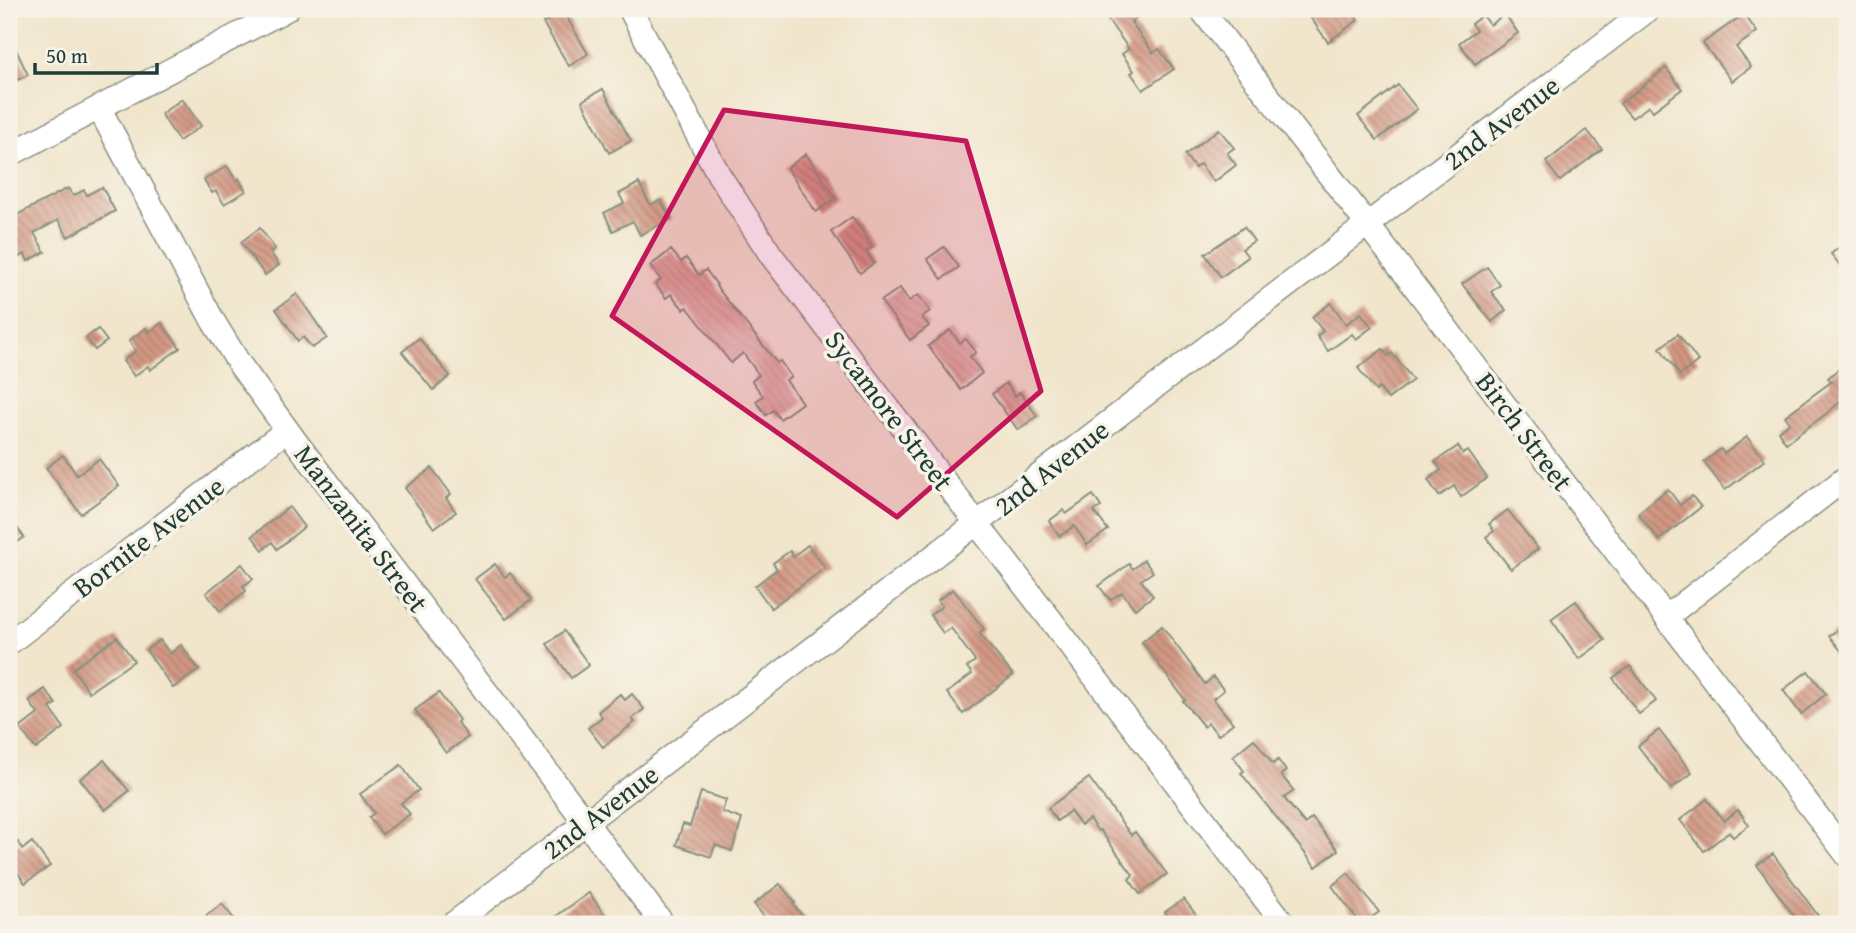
<svg xmlns="http://www.w3.org/2000/svg" width="1856" height="933" viewBox="0 0 1856 933" font-family="'Gentium Book Plus',serif">
  <style>
    .building { fill: url(#building-back-hatch) }
    .lines { fill: none; stroke-linecap: round; stroke-linejoin: round }
    .minor-casing { stroke: #889180; stroke-width: 26 }
    .minor { stroke: #fff; stroke-width: 23 }
    .marked { fill: #c2185b; fill-opacity: 0.2; stroke: #c2185b; stroke-width: 5; stroke-linejoin: round }
    .labels { text-anchor: middle; dominant-baseline: central; stroke-width: 7; stroke-linejoin: round; paint-order: stroke }
    .street-label { font-size: 28px; fill: #1f3d34; stroke: #f7f3e8 }
  </style>
  <defs>
    <pattern id="building-back-hatch" width="6" height="6" patternUnits="userSpaceOnUse" patternTransform="scale(1.75)"><rect width="6" height="6" fill="#d39883"/><path d="M-1 5l2 2M0 0l6 6M5-1l2 2" fill="none" stroke="#ab7d6c"/></pattern>
  </defs>
  <rect width="100%" height="100%" fill="#f7f3e8"/>
  <filter id="ink" filterUnits="userSpaceOnUse"><feTurbulence type="fractalNoise" baseFrequency=".0143" numOctaves="2"/><feDisplacementMap in="SourceGraphic" scale="14" xChannelSelector="R" yChannelSelector="G"/><feConvolveMatrix kernelMatrix="1 2 1 2 8 2 1 2 1" color-interpolation-filters="sRGB"/></filter>
  <filter id="wash" filterUnits="userSpaceOnUse"><feTurbulence type="fractalNoise" baseFrequency=".00686" numOctaves="4" result="noise"/><feDisplacementMap in="SourceGraphic" scale="28" xChannelSelector="R" yChannelSelector="G"/><feGaussianBlur stdDeviation="1.57" result="paint"/><feColorMatrix in="noise" values="0 0 0 0 0 0 0 0 0 0 0 0 0 0 0 0 0 1.4 0 .05"/><feComposite in="paint" operator="in"/></filter>
  <g filter="url(#wash)">
    <rect width="100%" height="100%" fill="#f1e5cb"/>
    <g id="blocks">
      <!-- building -->
      <g class="building">
        <path d="M 1100,9 L 1129,9 L 1136,18 L 1131,22 L 1153,53 L 1159,49 L 1174,69 L 1143,90 L 1131,73 L 1134,71 L 1122,54 L 1129,49 Z"/>
        <path d="M 1321,9 L 1350,9 L 1358,20 L 1328,42 L 1310,17 Z"/>
        <path d="M 563,11 L 588,54 L 569,66 L 543,23 Z"/>
        <path d="M 1505,14 L 1518,33 L 1475,64 L 1459,43 L 1476,30 L 1471,24 L 1483,15 L 1490,25 Z"/>
        <path d="M 1744,14 L 1757,32 L 1736,47 L 1751,67 L 1732,81 L 1703,43 Z"/>
        <path d="M 9,35 L 28,75 L 9,84 Z"/>
        <path d="M 1666,68 L 1682,89 L 1653,111 L 1649,106 L 1632,118 L 1620,104 Z"/>
        <path d="M 1398,85 L 1417,109 L 1377,140 L 1358,116 Z"/>
        <path d="M 603,89 L 631,141 L 609,153 L 582,101 Z"/>
        <path d="M 182,99 L 201,126 L 179,141 L 161,114 Z"/>
        <path d="M 1219,129 L 1234,148 L 1227,153 L 1236,165 L 1214,182 L 1200,164 L 1195,168 L 1185,155 Z"/>
        <path d="M 1587,130 L 1602,149 L 1560,181 L 1546,162 Z"/>
        <path d="M 806,154 L 836,198 L 816,212 L 787,168 Z"/>
        <path d="M 227,166 L 236,180 L 239,179 L 246,191 L 224,204 L 216,191 L 212,193 L 204,180 Z"/>
        <path d="M 639,183 L 650,205 L 661,200 L 671,219 L 640,235 L 633,221 L 613,231 L 604,213 L 624,203 L 619,194 Z"/>
        <path d="M 102,187 L 115,211 L 68,237 L 58,220 L 34,233 L 45,252 L 28,261 L 25,254 L 9,262 L 9,219 L 68,188 L 73,196 L 84,190 L 87,195 Z"/>
        <path d="M 852,217 L 873,247 L 866,251 L 874,263 L 860,273 L 831,232 Z"/>
        <path d="M 1244,227 L 1254,241 L 1242,249 L 1248,257 L 1221,277 L 1205,254 Z"/>
        <path d="M 260,228 L 275,249 L 270,252 L 279,265 L 265,275 L 241,242 Z"/>
        <path d="M 1847,241 L 1847,274 L 1831,254 Z"/>
        <path d="M 944,247 L 959,267 L 942,279 L 927,259 Z"/>
        <path d="M 671,250 L 681,262 L 686,258 L 699,275 L 706,270 L 717,285 L 716,286 L 777,363 L 780,361 L 791,377 L 786,380 L 802,403 L 780,419 L 773,410 L 766,415 L 756,401 L 763,396 L 752,381 L 759,375 L 743,353 L 731,363 L 687,307 L 684,310 L 671,294 L 666,298 L 655,284 L 661,280 L 650,266 Z"/>
        <path d="M 1487,267 L 1500,285 L 1491,292 L 1506,310 L 1492,322 L 1462,284 Z"/>
        <path d="M 900,288 L 909,301 L 918,295 L 930,311 L 922,317 L 929,326 L 910,340 L 881,301 Z"/>
        <path d="M 297,294 L 327,338 L 312,348 L 303,337 L 298,341 L 276,309 Z"/>
        <path d="M 1331,303 L 1346,324 L 1361,313 L 1372,327 L 1356,339 L 1352,334 L 1328,351 L 1317,336 L 1323,331 L 1312,317 Z"/>
        <path d="M 162,323 L 180,348 L 150,370 L 148,366 L 134,376 L 123,361 L 136,351 L 129,341 L 146,328 L 149,332 Z"/>
        <path d="M 98,329 L 107,341 L 95,350 L 86,338 Z"/>
        <path d="M 950,330 L 960,343 L 966,339 L 976,352 L 970,357 L 982,373 L 961,390 L 928,346 Z"/>
        <path d="M 1678,334 L 1698,361 L 1680,375 L 1660,348 Z"/>
        <path d="M 419,338 L 450,376 L 433,390 L 402,352 Z"/>
        <path d="M 1383,349 L 1388,356 L 1392,353 L 1413,380 L 1388,399 L 1379,388 L 1376,391 L 1358,368 Z"/>
        <path d="M 1847,362 L 1847,396 L 1826,414 L 1786,443 L 1778,431 L 1790,423 L 1785,416 L 1831,382 L 1828,378 Z"/>
        <path d="M 1006,383 L 1015,396 L 1020,392 L 1037,416 L 1018,430 L 992,394 Z"/>
        <path d="M 1747,437 L 1765,460 L 1725,490 L 1704,462 L 1721,449 L 1724,454 Z"/>
        <path d="M 1458,446 L 1463,454 L 1468,451 L 1487,478 L 1461,497 L 1454,486 L 1439,496 L 1428,480 L 1441,470 L 1435,462 Z"/>
        <path d="M 63,455 L 77,475 L 99,459 L 119,486 L 81,514 L 46,468 Z"/>
        <path d="M 432,468 L 451,494 L 446,498 L 456,512 L 434,528 L 405,488 Z"/>
        <path d="M 1668,489 L 1680,505 L 1692,496 L 1701,507 L 1659,540 L 1638,513 Z"/>
        <path d="M 1093,495 L 1101,507 L 1094,511 L 1108,530 L 1087,545 L 1074,526 L 1060,536 L 1049,521 L 1064,510 L 1066,514 Z"/>
        <path d="M 289,507 L 304,527 L 277,549 L 272,542 L 263,550 L 252,536 Z"/>
        <path d="M 1508,510 L 1538,549 L 1511,569 L 1486,537 L 1494,531 L 1489,524 Z"/>
        <path d="M 9,517 L 24,537 L 9,549 Z"/>
        <path d="M 808,545 L 825,568 L 771,608 L 755,586 L 777,569 L 773,563 L 790,551 L 793,556 Z"/>
        <path d="M 1144,560 L 1153,572 L 1141,580 L 1153,596 L 1135,609 L 1122,592 L 1110,600 L 1099,586 L 1129,564 L 1133,569 Z"/>
        <path d="M 242,564 L 253,579 L 243,586 L 246,591 L 220,611 L 206,593 Z"/>
        <path d="M 495,564 L 505,577 L 510,573 L 531,600 L 506,619 L 475,579 Z"/>
        <path d="M 953,589 L 984,629 L 979,633 L 1013,675 L 963,714 L 947,693 L 972,674 L 967,667 L 975,661 L 951,628 L 943,633 L 930,615 L 942,606 L 938,600 Z"/>
        <path d="M 1576,601 L 1605,640 L 1579,659 L 1551,619 Z"/>
        <path d="M 1847,622 L 1847,658 L 1829,636 Z"/>
        <path d="M 1162,626 L 1205,684 L 1213,677 L 1224,690 L 1213,699 L 1233,723 L 1218,735 L 1208,723 L 1204,727 L 1183,701 L 1185,700 L 1142,642 Z"/>
        <path d="M 564,631 L 589,665 L 571,678 L 547,644 Z"/>
        <path d="M 117,637 L 134,661 L 89,692 L 73,669 Z"/>
        <path d="M 160,640 L 170,654 L 181,645 L 199,670 L 173,688 L 146,650 Z"/>
        <path d="M 1630,666 L 1656,701 L 1639,714 L 1613,678 Z"/>
        <path d="M 1808,671 L 1826,694 L 1801,714 L 1783,690 Z"/>
        <path d="M 45,689 L 56,704 L 50,708 L 64,728 L 36,749 L 20,728 L 38,714 L 29,701 Z"/>
        <path d="M 439,693 L 459,720 L 457,722 L 468,737 L 446,753 L 415,710 Z"/>
        <path d="M 620,694 L 625,700 L 632,694 L 644,709 L 632,719 L 635,722 L 603,747 L 588,728 L 602,717 L 598,712 Z"/>
        <path d="M 1659,730 L 1692,773 L 1671,789 L 1638,746 Z"/>
        <path d="M 1254,739 L 1273,764 L 1278,760 L 1286,771 L 1281,775 L 1294,791 L 1284,798 L 1305,824 L 1312,818 L 1338,850 L 1316,867 L 1241,773 L 1244,771 L 1233,756 Z"/>
        <path d="M 104,760 L 129,791 L 105,810 L 80,779 Z"/>
        <path d="M 401,765 L 419,790 L 401,803 L 410,814 L 382,834 L 369,817 L 374,813 L 360,794 Z"/>
        <path d="M 1089,778 L 1131,835 L 1135,832 L 1167,874 L 1140,894 L 1129,879 L 1133,875 L 1100,830 L 1098,831 L 1089,819 L 1081,825 L 1070,811 L 1057,821 L 1048,808 Z"/>
        <path d="M 701,792 L 726,800 L 722,812 L 742,819 L 732,851 L 715,845 L 711,857 L 676,845 L 683,824 L 690,826 Z"/>
        <path d="M 1707,799 L 1724,821 L 1738,810 L 1749,825 L 1733,837 L 1729,832 L 1704,851 L 1680,820 Z"/>
        <path d="M 18,842 L 23,849 L 32,842 L 50,866 L 25,883 L 9,860 L 9,849 Z"/>
        <path d="M 1773,854 L 1824,924 L 1800,924 L 1757,865 Z"/>
        <path d="M 1348,873 L 1379,912 L 1363,924 L 1361,924 L 1332,886 Z"/>
        <path d="M 780,884 L 795,903 L 793,904 L 809,924 L 770,924 L 754,904 Z"/>
        <path d="M 589,893 L 608,919 L 600,924 L 545,924 Z"/>
        <path d="M 1184,899 L 1203,924 L 1174,924 L 1165,912 Z"/>
        <path d="M 222,904 L 238,924 L 212,924 L 206,916 Z"/>
      </g>
    </g>
  </g>
  <g filter="url(#ink)">
    <use href="#blocks" fill-opacity="0" stroke="#889180" stroke-width="2"/>
    <g class="lines">
      <defs>
        <g id="minor">
          <path d="M 630,9 L 719,175 L 771,255 L 1284,924"/>
          <path d="M 1201,9 L 1367,224 L 1847,855"/>
          <path d="M 99,108 L 213,321 L 240,365 L 296,442 L 663,924"/>
          <path d="M 9,155 L 287,9"/>
          <path d="M 1666,617 L 1847,477"/>
          <path d="M 9,643 L 287,430"/>
          <path d="M 453,924 L 1649,9"/>
        </g>
      </defs>
      <!-- minor casing -->
      <use href="#minor" class="minor-casing"/>
      <!-- minor -->
      <use href="#minor" class="minor"/>
    </g>
  </g>
  <!-- marked area -->
  <path class="marked" d="M 724,110 L 966,141 L 1041,391 L 897,517 L 612,316 Z"/>
  <g class="labels">
    <!-- street labels -->
    <g class="street-label">
      <text transform="translate(1501 122) rotate(-37)">2nd Avenue</text>
      <text transform="translate(890 410) rotate(53)">Sycamore Street</text>
      <text transform="translate(1525 431) rotate(53)">Birch Street</text>
      <text transform="translate(1051 467) rotate(-38)">2nd Avenue</text>
      <text transform="translate(362 528) rotate(53)">Manzanita Street</text>
      <text transform="translate(148 536) rotate(-37)">Bornite Avenue</text>
      <text transform="translate(600 811) rotate(-37)">2nd Avenue</text>
    </g>
  </g>
  <!-- margin -->
  <rect width="1856" height="933" fill="none" stroke="#f7f3e8" stroke-width="35"/>
  <!-- scale -->
  <path d="M35 63v10h122v-10" fill="none" stroke="#1f3d34" stroke-width="3.5"/>
  <text x="46" y="63" font-size="21" fill="#1f3d34" stroke="#f7f3e8" stroke-width="5" paint-order="stroke">50 m</text>
</svg>
